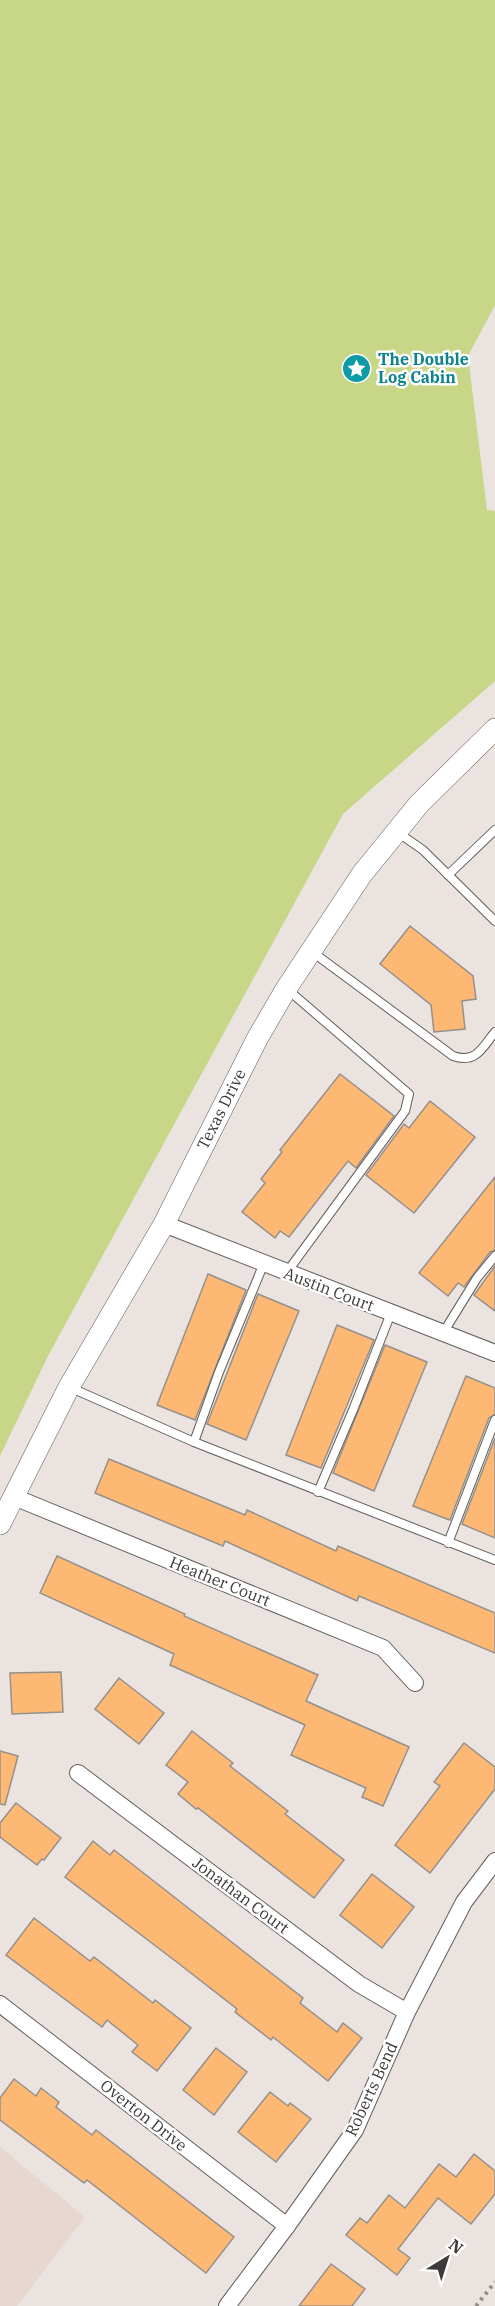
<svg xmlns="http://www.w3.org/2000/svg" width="495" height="2306" viewBox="0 0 495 2306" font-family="'IBM Plex Serif',serif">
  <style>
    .built { fill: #e7d7d0 }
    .green { fill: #c8d688 }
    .building { fill: #fdb873; stroke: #96908c; stroke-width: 1.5 }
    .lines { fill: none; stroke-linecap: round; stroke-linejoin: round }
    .service-casing { stroke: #645e5b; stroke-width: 10 }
    .minor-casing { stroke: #645e5b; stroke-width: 18 }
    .tertiary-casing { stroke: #645e5b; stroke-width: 22 }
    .path { stroke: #918c8a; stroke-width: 4; stroke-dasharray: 3 4.5; stroke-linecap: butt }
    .service { stroke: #fff; stroke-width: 8 }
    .minor { stroke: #fff; stroke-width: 16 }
    .tertiary { stroke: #fff; stroke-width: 21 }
    .labels { text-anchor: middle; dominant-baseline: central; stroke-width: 5; stroke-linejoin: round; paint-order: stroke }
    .culture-label { font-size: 16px; font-weight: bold; fill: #0d838f; stroke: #fff; text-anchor: start }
    .street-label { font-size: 16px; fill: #3e3b3a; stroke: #fff }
  </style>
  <rect width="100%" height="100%" fill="#eae3df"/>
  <!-- built -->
  <path class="built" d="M 0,2147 L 85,2217 L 17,2306 L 0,2306 Z"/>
  <!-- green -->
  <path class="green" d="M 0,0 L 495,0 L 495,305 L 468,356 L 487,510 L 495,511 L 495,681 L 343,814 L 48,1356 L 0,1456 Z"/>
  <!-- building -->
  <g class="building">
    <path d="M 410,926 L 473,976 L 476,999 L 462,1001 L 465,1029 L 434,1032 L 431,1005 L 380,964 Z"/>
    <path d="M 340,1074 L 394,1116 L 356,1168 L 348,1161 L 289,1237 L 280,1231 L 275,1238 L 242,1212 L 265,1183 L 261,1179 L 282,1152 L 280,1150 Z"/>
    <path d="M 430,1101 L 475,1137 L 414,1213 L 366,1175 L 404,1124 L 409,1128 Z"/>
    <path d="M 495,1177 L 495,1250 L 490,1252 L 464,1287 L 458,1283 L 448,1296 L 419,1273 Z"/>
    <path d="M 495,1266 L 495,1311 L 474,1295 Z"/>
    <path d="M 208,1274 L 246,1290 L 195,1420 L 157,1405 Z"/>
    <path d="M 258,1294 L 299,1311 L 246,1440 L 207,1424 Z"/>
    <path d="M 337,1325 L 374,1340 L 321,1468 L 286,1455 Z"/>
    <path d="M 385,1345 L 427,1362 L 374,1491 L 333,1473 Z"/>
    <path d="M 466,1376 L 495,1388 L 495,1414 L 489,1418 L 450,1520 L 447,1519 L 413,1506 Z"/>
    <path d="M 495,1438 L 495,1538 L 462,1524 Z"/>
    <path d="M 109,1459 L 245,1515 L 247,1510 L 336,1551 L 338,1546 L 495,1613 L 495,1653 L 359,1596 L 357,1601 L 225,1541 L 223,1546 L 95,1493 Z"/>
    <path d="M 57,1556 L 185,1614 L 184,1616 L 318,1675 L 306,1701 L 409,1747 L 383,1806 L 362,1797 L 366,1788 L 291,1755 L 305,1725 L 170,1665 L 174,1654 L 40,1593 Z"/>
    <path d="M 61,1672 L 63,1712 L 12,1714 L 10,1673 Z"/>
    <path d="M 119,1678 L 164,1713 L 139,1744 L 95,1709 Z"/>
    <path d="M 192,1731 L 233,1763 L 230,1766 L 288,1811 L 285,1814 L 344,1860 L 314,1898 L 198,1808 L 196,1809 L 178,1794 L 188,1782 L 166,1765 Z"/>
    <path d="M 464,1743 L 495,1767 L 495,1789 L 430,1873 L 395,1845 L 440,1786 L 434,1782 Z"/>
    <path d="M 0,1751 L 18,1756 L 5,1805 L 0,1804 Z"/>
    <path d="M 16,1803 L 61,1838 L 44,1860 L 42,1859 L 37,1865 L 0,1837 L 0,1823 Z"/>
    <path d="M 93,1841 L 110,1855 L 114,1850 L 132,1864 L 303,1998 L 300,2003 L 337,2032 L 343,2023 L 362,2038 L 328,2081 L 273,2037 L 271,2040 L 235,2012 L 237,2009 L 178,1963 L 65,1877 Z"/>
    <path d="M 372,1874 L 414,1907 L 382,1948 L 340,1915 Z"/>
    <path d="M 34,1918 L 90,1961 L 94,1957 L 153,2003 L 155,2000 L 191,2028 L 157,2071 L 132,2052 L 138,2045 L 107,2020 L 102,2027 L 6,1955 Z"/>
    <path d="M 216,2048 L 247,2072 L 214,2115 L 183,2090 Z"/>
    <path d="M 14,2079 L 36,2096 L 41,2088 L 59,2102 L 56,2107 L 92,2135 L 96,2130 L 234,2237 L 206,2273 L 87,2180 L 84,2183 L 0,2120 L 0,2098 Z"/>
    <path d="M 270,2092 L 288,2106 L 290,2103 L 311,2119 L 276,2162 L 238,2132 Z"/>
    <path d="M 474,2154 L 495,2171 L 495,2194 L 471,2224 L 438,2198 L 398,2249 L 410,2258 L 397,2275 L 346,2235 L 360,2218 L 367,2223 L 389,2195 L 405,2208 L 439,2164 L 456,2177 Z"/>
    <path d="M 331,2264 L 365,2289 L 352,2306 L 299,2306 Z"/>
  </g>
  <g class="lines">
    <defs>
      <g id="service">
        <path d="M 397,832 L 423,850 L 495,921"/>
        <path d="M 448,875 L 495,830"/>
        <path d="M 311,951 L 453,1056 C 476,1064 482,1048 495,1032"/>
        <path d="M 287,1272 L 405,1111 L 409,1094 L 287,989"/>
        <path d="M 443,1333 L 477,1278 L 495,1256"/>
        <path d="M 69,1387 L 194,1442 L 495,1560"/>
        <path d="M 194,1442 L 219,1372 L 264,1263"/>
        <path d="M 318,1492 L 353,1410 L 391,1313"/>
        <path d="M 448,1543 L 495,1420"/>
      </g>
      <g id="minor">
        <path d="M 164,1224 L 495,1353"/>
        <path d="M 14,1497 L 383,1648 L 415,1683"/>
        <path d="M 78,1773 L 359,1984 L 407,2012"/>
        <path d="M 0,2004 L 287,2226"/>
        <path d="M 227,2306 L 287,2226 L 355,2130 L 407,2012 L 464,1902 L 495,1861"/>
      </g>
      <path id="tertiary" d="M 0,1524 L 69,1387 L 164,1224 L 257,1039 L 286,989 L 362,874 L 419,804 L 495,729"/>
    </defs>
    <!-- service casing -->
    <use href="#service" class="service-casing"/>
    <!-- minor casing -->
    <use href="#minor" class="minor-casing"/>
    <!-- tertiary casing -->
    <use href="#tertiary" class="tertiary-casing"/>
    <!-- path -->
    <path class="path" d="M 476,2306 L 495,2282"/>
    <!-- service -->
    <use href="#service" class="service"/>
    <!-- minor -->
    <use href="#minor" class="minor"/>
    <!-- tertiary -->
    <use href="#tertiary" class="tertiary"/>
  </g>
  <!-- icons -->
  <defs>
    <symbol id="sight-disc" viewBox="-11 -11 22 22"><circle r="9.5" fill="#0f9aa8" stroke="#fff"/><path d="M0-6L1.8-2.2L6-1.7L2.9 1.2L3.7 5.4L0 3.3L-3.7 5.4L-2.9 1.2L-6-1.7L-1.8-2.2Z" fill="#fff"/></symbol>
  </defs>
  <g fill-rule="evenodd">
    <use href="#sight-disc" x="340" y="352" width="33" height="33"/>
  </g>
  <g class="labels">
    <!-- culture labels -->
    <g class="culture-label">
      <text x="378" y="359">The Double<tspan x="378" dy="18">Log Cabin</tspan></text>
    </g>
    <!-- street labels -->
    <g class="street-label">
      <text transform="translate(221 1109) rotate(-63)">Texas Drive</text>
      <text transform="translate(329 1289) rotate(21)">Austin Court</text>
      <text transform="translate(220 1581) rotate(22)">Heather Court</text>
      <text transform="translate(241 1895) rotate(37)">Jonathan Court</text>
      <text transform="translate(371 2089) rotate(-65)">Roberts Bend</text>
      <text transform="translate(144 2115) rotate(38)">Overton Drive</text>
    </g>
  </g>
  <!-- north arrow -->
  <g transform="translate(447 2258) rotate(38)" stroke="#ffffff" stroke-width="4.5" paint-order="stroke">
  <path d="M0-4.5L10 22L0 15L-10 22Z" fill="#3e3b3a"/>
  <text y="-9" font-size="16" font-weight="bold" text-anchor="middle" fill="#3e3b3a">N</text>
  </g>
</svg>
